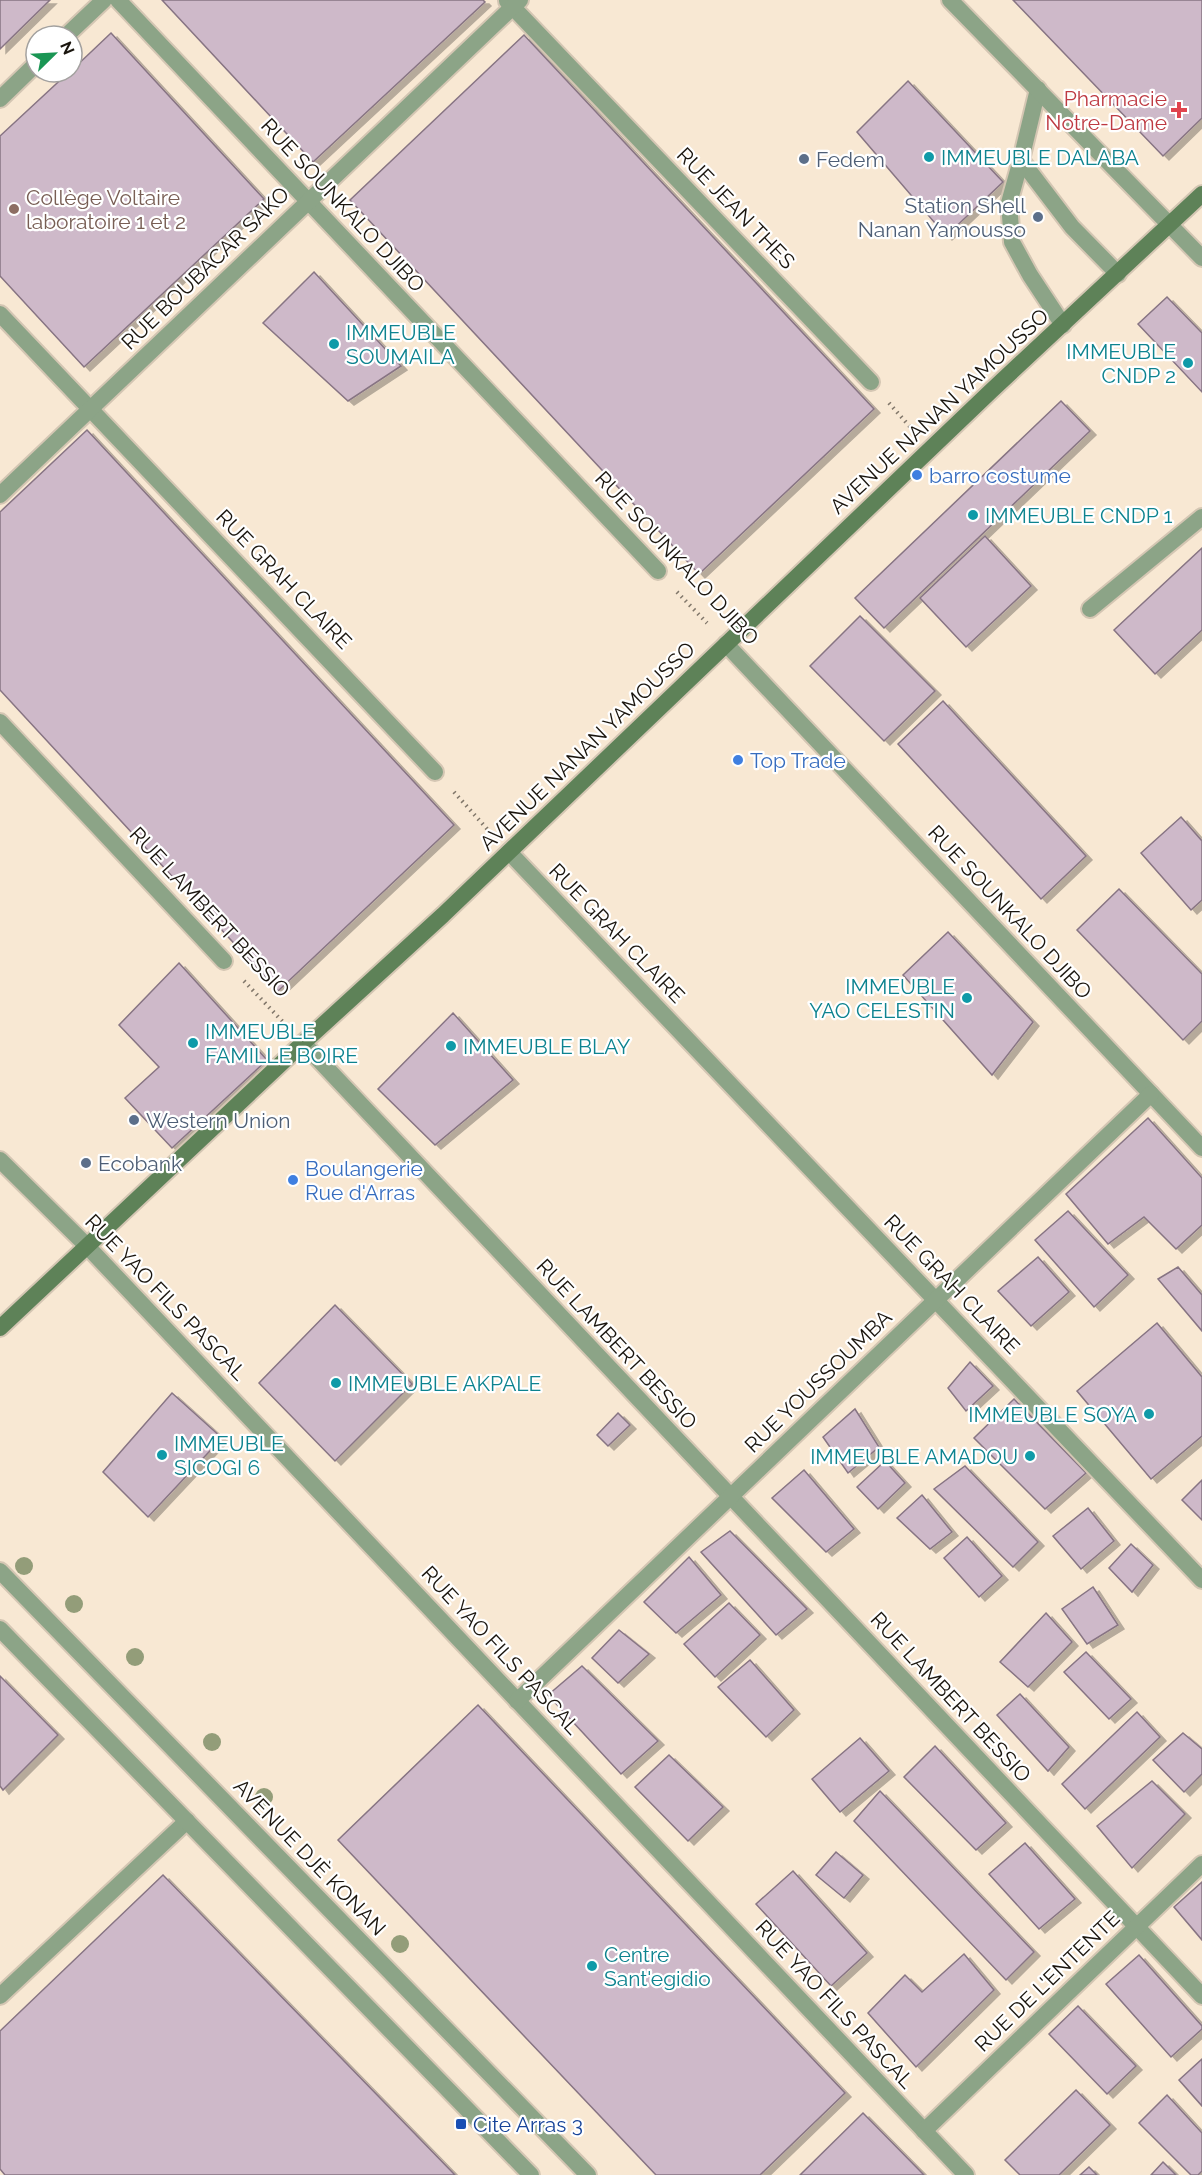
<svg xmlns="http://www.w3.org/2000/svg" width="1202" height="2175" viewBox="0 0 1202 2175" font-family="Raleway,sans-serif">
  <style>
    .building { fill: #ceb9c9; stroke: #877483; stroke-width: 1.5; filter: url(#shadow) }
    .lines { fill: none; stroke-linecap: round; stroke-linejoin: round }
    .service-casing { stroke: #d4c6b3; stroke-width: 20 }
    .minor-casing { stroke: #d4c6b3; stroke-width: 20 }
    .tertiary-casing { stroke: #d4c6b3; stroke-width: 20 }
    .secondary-casing { stroke: #d4c6b3; stroke-width: 20 }
    .path { stroke: #81776a; stroke-width: 4; stroke-dasharray: 1.5 4.5; stroke-linecap: butt }
    .service { stroke: #8ca487; stroke-width: 16 }
    .minor { stroke: #8ca487; stroke-width: 16 }
    .tertiary { stroke: #8ca487; stroke-width: 16 }
    .secondary { stroke: #5e8258; stroke-width: 16 }
    .tree { fill: #939d79 }
    .health-dot { fill: #e0444e; stroke: #fff; stroke-width: 2 }
    .culture-dot { fill: #0f9aa8; stroke: #fff; stroke-width: 2 }
    .service-dot { fill: #5c6f8a; stroke: #fff; stroke-width: 2 }
    .education-dot { fill: #8d6e63; stroke: #fff; stroke-width: 2 }
    .shop-dot { fill: #3f7fe0; stroke: #fff; stroke-width: 2 }
    .transit-dot { fill: #1a4fb4; stroke: #fff; stroke-width: 2 }
    .labels { text-anchor: middle; dominant-baseline: central; stroke-width: 4.5; stroke-linejoin: round; paint-order: stroke }
    .health-label { font-size: 21px; fill: #be3a42; stroke: #fff; text-anchor: end }
    .culture-label { font-size: 21px; fill: #0d838f; stroke: #fff; text-anchor: start }
    .service-label { font-size: 21px; fill: #4e5e75; stroke: #fff; text-anchor: start }
    .education-label { font-size: 21px; fill: #785e54; stroke: #fff; text-anchor: start }
    .street-label { font-size: 21px; fill: #1a150e; stroke: #fff }
    .shop-label { font-size: 21px; fill: #366cbe; stroke: #fff; text-anchor: start }
    .transit-label { font-size: 21px; fill: #164399; stroke: #fff; text-anchor: start }
  </style>
  <defs>
    <filter id="shadow"><feDropShadow dx="6" dy="4" stdDeviation="0" flood-color="#0004"/></filter>
  </defs>
  <rect width="100%" height="100%" fill="#f8e8d3"/>
  <!-- building -->
  <g class="building">
    <path d="M 0,0 L 50,0 L 0,49 Z"/>
    <path d="M 162,0 L 483,0 L 485,2 L 313,162 Z"/>
    <path d="M 1013,0 L 1202,0 L 1202,118 L 1163,156 Z"/>
    <path d="M 111,33 L 264,199 L 84,367 L 0,276 L 0,136 L 69,72 L 72,72 L 72,70 Z"/>
    <path d="M 524,35 L 874,409 L 699,574 L 350,200 Z"/>
    <path d="M 908,81 L 1003,182 L 946,236 L 857,132 Z"/>
    <path d="M 314,272 L 401,366 L 348,401 L 263,323 Z"/>
    <path d="M 1167,297 L 1202,333 L 1202,392 L 1138,324 Z"/>
    <path d="M 1061,401 L 1090,431 L 884,628 L 855,598 Z"/>
    <path d="M 87,430 L 454,825 L 278,991 L 0,690 L 0,512 Z"/>
    <path d="M 985,536 L 1031,586 L 966,647 L 920,598 Z"/>
    <path d="M 1202,548 L 1202,630 L 1155,674 L 1114,630 Z"/>
    <path d="M 860,616 L 935,691 L 884,741 L 810,666 Z"/>
    <path d="M 943,701 L 1086,856 L 1041,899 L 898,744 Z"/>
    <path d="M 1181,817 L 1202,841 L 1202,900 L 1191,910 L 1141,853 Z"/>
    <path d="M 1119,889 L 1202,974 L 1202,1021 L 1183,1040 L 1077,930 Z"/>
    <path d="M 948,932 L 1033,1022 L 992,1075 L 903,975 Z"/>
    <path d="M 179,963 L 267,1060 L 172,1148 L 125,1098 L 159,1067 L 119,1025 Z"/>
    <path d="M 453,1013 L 513,1080 L 435,1145 L 378,1089 Z"/>
    <path d="M 1148,1118 L 1202,1178 L 1202,1225 L 1176,1249 L 1144,1217 L 1108,1244 L 1066,1194 Z"/>
    <path d="M 1068,1211 L 1128,1275 L 1094,1307 L 1035,1240 Z"/>
    <path d="M 1038,1257 L 1069,1292 L 1031,1326 L 998,1291 Z"/>
    <path d="M 1178,1267 L 1202,1295 L 1202,1331 L 1158,1279 Z"/>
    <path d="M 335,1305 L 412,1384 L 335,1461 L 259,1383 Z"/>
    <path d="M 1157,1323 L 1202,1377 L 1202,1436 L 1151,1479 L 1077,1391 Z"/>
    <path d="M 970,1362 L 993,1386 L 966,1411 L 948,1388 Z"/>
    <path d="M 172,1393 L 222,1438 L 148,1517 L 103,1472 Z"/>
    <path d="M 1014,1399 L 1086,1473 L 1045,1509 L 974,1438 Z"/>
    <path d="M 855,1409 L 879,1447 L 848,1473 L 823,1437 Z"/>
    <path d="M 618,1413 L 630,1425 L 608,1446 L 597,1435 Z"/>
    <path d="M 885,1461 L 905,1483 L 878,1509 L 857,1487 Z"/>
    <path d="M 965,1466 L 1038,1542 L 1013,1567 L 934,1489 Z"/>
    <path d="M 804,1470 L 854,1529 L 826,1552 L 772,1498 Z"/>
    <path d="M 1202,1480 L 1202,1520 L 1182,1500 Z"/>
    <path d="M 922,1495 L 952,1532 L 930,1549 L 897,1518 Z"/>
    <path d="M 1088,1508 L 1114,1541 L 1081,1569 L 1053,1536 Z"/>
    <path d="M 730,1531 L 807,1609 L 776,1635 L 701,1552 Z"/>
    <path d="M 967,1537 L 1002,1576 L 979,1597 L 944,1558 Z"/>
    <path d="M 1131,1544 L 1153,1565 L 1132,1592 L 1109,1568 Z"/>
    <path d="M 689,1557 L 721,1595 L 676,1633 L 644,1602 Z"/>
    <path d="M 1093,1587 L 1118,1625 L 1087,1644 L 1062,1609 Z"/>
    <path d="M 729,1603 L 760,1635 L 715,1677 L 684,1644 Z"/>
    <path d="M 1046,1613 L 1072,1642 L 1028,1687 L 1000,1662 Z"/>
    <path d="M 619,1630 L 649,1654 L 618,1683 L 592,1658 Z"/>
    <path d="M 1086,1652 L 1131,1699 L 1109,1719 L 1064,1672 Z"/>
    <path d="M 750,1660 L 794,1710 L 766,1737 L 718,1687 Z"/>
    <path d="M 582,1666 L 658,1741 L 621,1774 L 548,1695 Z"/>
    <path d="M 0,1676 L 58,1735 L 3,1790 L 0,1786 Z"/>
    <path d="M 1020,1694 L 1069,1747 L 1048,1771 L 997,1715 Z"/>
    <path d="M 478,1705 L 845,2093 L 760,2175 L 656,2175 L 338,1840 Z"/>
    <path d="M 1137,1712 L 1160,1737 L 1085,1809 L 1062,1784 Z"/>
    <path d="M 1183,1733 L 1202,1749 L 1202,1774 L 1184,1792 L 1153,1760 Z"/>
    <path d="M 860,1738 L 889,1771 L 840,1812 L 812,1779 Z"/>
    <path d="M 935,1746 L 1006,1823 L 976,1850 L 904,1777 Z"/>
    <path d="M 669,1755 L 723,1807 L 688,1841 L 635,1787 Z"/>
    <path d="M 1152,1781 L 1185,1814 L 1132,1868 L 1097,1826 Z"/>
    <path d="M 880,1791 L 1034,1952 L 1006,1980 L 854,1821 Z"/>
    <path d="M 1025,1843 L 1075,1899 L 1039,1929 L 989,1874 Z"/>
    <path d="M 836,1852 L 863,1875 L 844,1898 L 816,1875 Z"/>
    <path d="M 793,1871 L 867,1953 L 831,1986 L 756,1904 Z"/>
    <path d="M 163,1875 L 455,2175 L 5,2175 L 0,2169 L 0,2031 Z"/>
    <path d="M 1202,1882 L 1202,1940 L 1174,1907 Z"/>
    <path d="M 964,1954 L 994,1990 L 916,2067 L 868,2013 L 905,1975 L 922,1992 Z"/>
    <path d="M 1139,1955 L 1202,2026 L 1202,2029 L 1171,2057 L 1106,1984 Z"/>
    <path d="M 1078,2006 L 1136,2066 L 1107,2094 L 1049,2034 Z"/>
    <path d="M 1202,2059 L 1202,2106 L 1179,2080 Z"/>
    <path d="M 1076,2090 L 1110,2125 L 1059,2175 L 1020,2175 L 1005,2160 Z"/>
    <path d="M 1167,2095 L 1202,2133 L 1202,2171 L 1198,2175 L 1191,2175 L 1139,2123 Z"/>
    <path d="M 863,2113 L 924,2175 L 800,2175 Z"/>
    <path d="M 1163,2162 L 1176,2175 L 1151,2175 Z"/>
    <path d="M 1089,2167 L 1097,2175 L 1080,2175 Z"/>
  </g>
  <g class="lines">
    <defs>
      <g id="service">
        <path d="M 1038,89 L 1021,160 L 1072,227 L 1118,274"/>
        <path d="M 1021,160 L 1009,203 L 1012,242 L 1030,275 L 1063,325"/>
        <path d="M 1090,609 L 1202,517"/>
      </g>
      <g id="minor">
        <path d="M 118,0 L 658,571"/>
        <path d="M 507,1 L 871,382"/>
        <path d="M 66,36 L 104,0"/>
        <path d="M 0,99 L 36,64"/>
        <path d="M 0,314 L 435,772"/>
        <path d="M 0,495 L 520,0"/>
        <path d="M 726,644 L 1202,1148"/>
        <path d="M 0,722 L 224,961"/>
        <path d="M 509,852 L 1202,1580"/>
        <path d="M 303,1043 L 1202,1996"/>
        <path d="M 0,1160 L 87,1246 L 966,2175"/>
        <path d="M 517,1701 L 1151,1094"/>
        <path d="M 0,1996 L 187,1821"/>
        <path d="M 924,2131 L 1202,1864"/>
      </g>
      <g id="tertiary">
        <path d="M 950,0 L 1202,258"/>
        <path d="M 0,1571 L 588,2175"/>
        <path d="M 0,1629 L 531,2175"/>
      </g>
      <path id="secondary" d="M 0,1328 L 303,1043 L 443,915 L 991,391 L 1202,194"/>
    </defs>
    <!-- service casing -->
    <use href="#service" class="service-casing"/>
    <!-- minor casing -->
    <use href="#minor" class="minor-casing"/>
    <!-- tertiary casing -->
    <use href="#tertiary" class="tertiary-casing"/>
    <!-- secondary casing -->
    <use href="#secondary" class="secondary-casing"/>
    <!-- path -->
    <g class="path">
      <path d="M 889,403 L 912,429"/>
      <path d="M 677,592 L 707,623"/>
      <path d="M 454,792 L 489,831"/>
      <path d="M 244,981 L 284,1023"/>
    </g>
    <!-- service -->
    <use href="#service" class="service"/>
    <!-- minor -->
    <use href="#minor" class="minor"/>
    <!-- tertiary -->
    <use href="#tertiary" class="tertiary"/>
    <!-- secondary -->
    <use href="#secondary" class="secondary"/>
  </g>
  <!-- trees -->
  <g class="tree">
    <circle cx="24" cy="1566" r="9"/>
    <circle cx="74" cy="1604" r="9"/>
    <circle cx="135" cy="1657" r="9"/>
    <circle cx="212" cy="1742" r="9"/>
    <circle cx="264" cy="1797" r="9"/>
    <circle cx="400" cy="1944" r="9"/>
  </g>
  <!-- markers -->
  <path class="health-dot" d="M1176 101h6v6h6v6h-6v6h-6v-6h-6v-6h6z"/>
  <g class="culture-dot">
    <circle cx="929" cy="157" r="6"/>
    <circle cx="334" cy="344" r="6"/>
    <circle cx="1188" cy="363" r="6"/>
    <circle cx="973" cy="515" r="6"/>
    <circle cx="967" cy="998" r="6"/>
    <circle cx="193" cy="1043" r="6"/>
    <circle cx="451" cy="1046" r="6"/>
    <circle cx="336" cy="1383" r="6"/>
    <circle cx="1149" cy="1414" r="6"/>
    <circle cx="162" cy="1455" r="6"/>
    <circle cx="1030" cy="1456" r="6"/>
    <circle cx="592" cy="1966" r="6"/>
  </g>
  <g class="service-dot">
    <circle cx="804" cy="159" r="6"/>
    <circle cx="1038" cy="217" r="6"/>
    <circle cx="134" cy="1120" r="6"/>
    <circle cx="86" cy="1163" r="6"/>
  </g>
  <circle class="education-dot" cx="14" cy="209" r="6"/>
  <g class="shop-dot">
    <circle cx="917" cy="475" r="6"/>
    <circle cx="738" cy="760" r="6"/>
    <circle cx="293" cy="1180" r="6"/>
  </g>
  <rect class="transit-dot" x="455" y="2118" width="12" height="12" rx="3"/>
  <g class="labels">
    <!-- health labels -->
    <g class="health-label">
      <text x="1167" y="98">Pharmacie<tspan x="1167" dy="24">Notre-Dame</tspan></text>
    </g>
    <!-- culture labels -->
    <g class="culture-label">
      <text x="941" y="157">IMMEUBLE DALABA</text>
      <text x="346" y="332">IMMEUBLE<tspan x="346" dy="24">SOUMAILA</tspan></text>
      <text x="1176" y="351" text-anchor="end">IMMEUBLE<tspan x="1176" dy="24">CNDP 2</tspan></text>
      <text x="985" y="515">IMMEUBLE CNDP 1</text>
      <text x="955" y="986" text-anchor="end">IMMEUBLE<tspan x="955" dy="24">YAO CELESTIN</tspan></text>
      <text x="205" y="1031">IMMEUBLE<tspan x="205" dy="24">FAMILLE BOIRE</tspan></text>
      <text x="463" y="1046">IMMEUBLE BLAY</text>
      <text x="348" y="1383">IMMEUBLE AKPALE</text>
      <text x="1137" y="1414" text-anchor="end">IMMEUBLE SOYA</text>
      <text x="174" y="1443">IMMEUBLE<tspan x="174" dy="24">SICOGI 6</tspan></text>
      <text x="1018" y="1456" text-anchor="end">IMMEUBLE AMADOU</text>
      <text x="604" y="1954">Centre<tspan x="604" dy="24">Sant'egidio</tspan></text>
    </g>
    <!-- service labels -->
    <g class="service-label">
      <text x="816" y="159">Fedem</text>
      <text x="1026" y="205" text-anchor="end">Station Shell<tspan x="1026" dy="24">Nanan Yamousso</tspan></text>
      <text x="146" y="1120">Western Union</text>
      <text x="98" y="1163">Ecobank</text>
    </g>
    <!-- education labels -->
    <g class="education-label">
      <text x="26" y="197">Collège Voltaire<tspan x="26" dy="24">laboratoire 1 et 2</tspan></text>
    </g>
    <!-- street labels -->
    <g class="street-label">
      <text transform="translate(343 205) rotate(47)">RUE SOUNKALO DJIBO</text>
      <text transform="translate(736 208) rotate(46)">RUE JEAN THES</text>
      <text transform="translate(205 268) rotate(-44)">RUE BOUBACAR SAKO</text>
      <text transform="translate(939 411) rotate(-43)">AVENUE NANAN YAMOUSSO</text>
      <text transform="translate(677 558) rotate(47)">RUE SOUNKALO DJIBO</text>
      <text transform="translate(284 579) rotate(46)">RUE GRAH CLAIRE</text>
      <text transform="translate(587 746) rotate(-44)">AVENUE NANAN YAMOUSSO</text>
      <text transform="translate(210 912) rotate(47)">RUE LAMBERT BESSIO</text>
      <text transform="translate(1010 912) rotate(47)">RUE SOUNKALO DJIBO</text>
      <text transform="translate(617 933) rotate(46)">RUE GRAH CLAIRE</text>
      <text transform="translate(952 1284) rotate(46)">RUE GRAH CLAIRE</text>
      <text transform="translate(166 1297) rotate(46)">RUE YAO FILS PASCAL</text>
      <text transform="translate(617 1344) rotate(47)">RUE LAMBERT BESSIO</text>
      <text transform="translate(818 1381) rotate(-44)">RUE YOUSSOUMBA</text>
      <text transform="translate(501 1650) rotate(47)">RUE YAO FILS PASCAL</text>
      <text transform="translate(951 1697) rotate(47)">RUE LAMBERT BESSIO</text>
      <text transform="translate(310 1857) rotate(46)">AVENUE DJÈ KONAN</text>
      <text transform="translate(1047 1981) rotate(-44)">RUE DE L'ENTENTE</text>
      <text transform="translate(835 2004) rotate(47)">RUE YAO FILS PASCAL</text>
    </g>
    <!-- shop labels -->
    <g class="shop-label">
      <text x="929" y="475">barro costume</text>
      <text x="750" y="760">Top Trade</text>
      <text x="305" y="1168">Boulangerie<tspan x="305" dy="24">Rue d'Arras</tspan></text>
    </g>
    <!-- transit labels -->
    <g class="transit-label">
      <text x="473" y="2124">Cite Arras 3</text>
    </g>
  </g>
  <!-- north arrow -->
  <g transform="translate(54 54) rotate(66)"><circle r="28" fill="#ffffff" stroke="#a3a19f" stroke-width="1.5"/>
  <path d="M0-4.5L10 22L0 15L-10 22Z" fill="#1a9654"/>
  <text y="-9" font-size="16" font-weight="bold" text-anchor="middle" fill="#1a150e">N</text>
  </g>
</svg>
